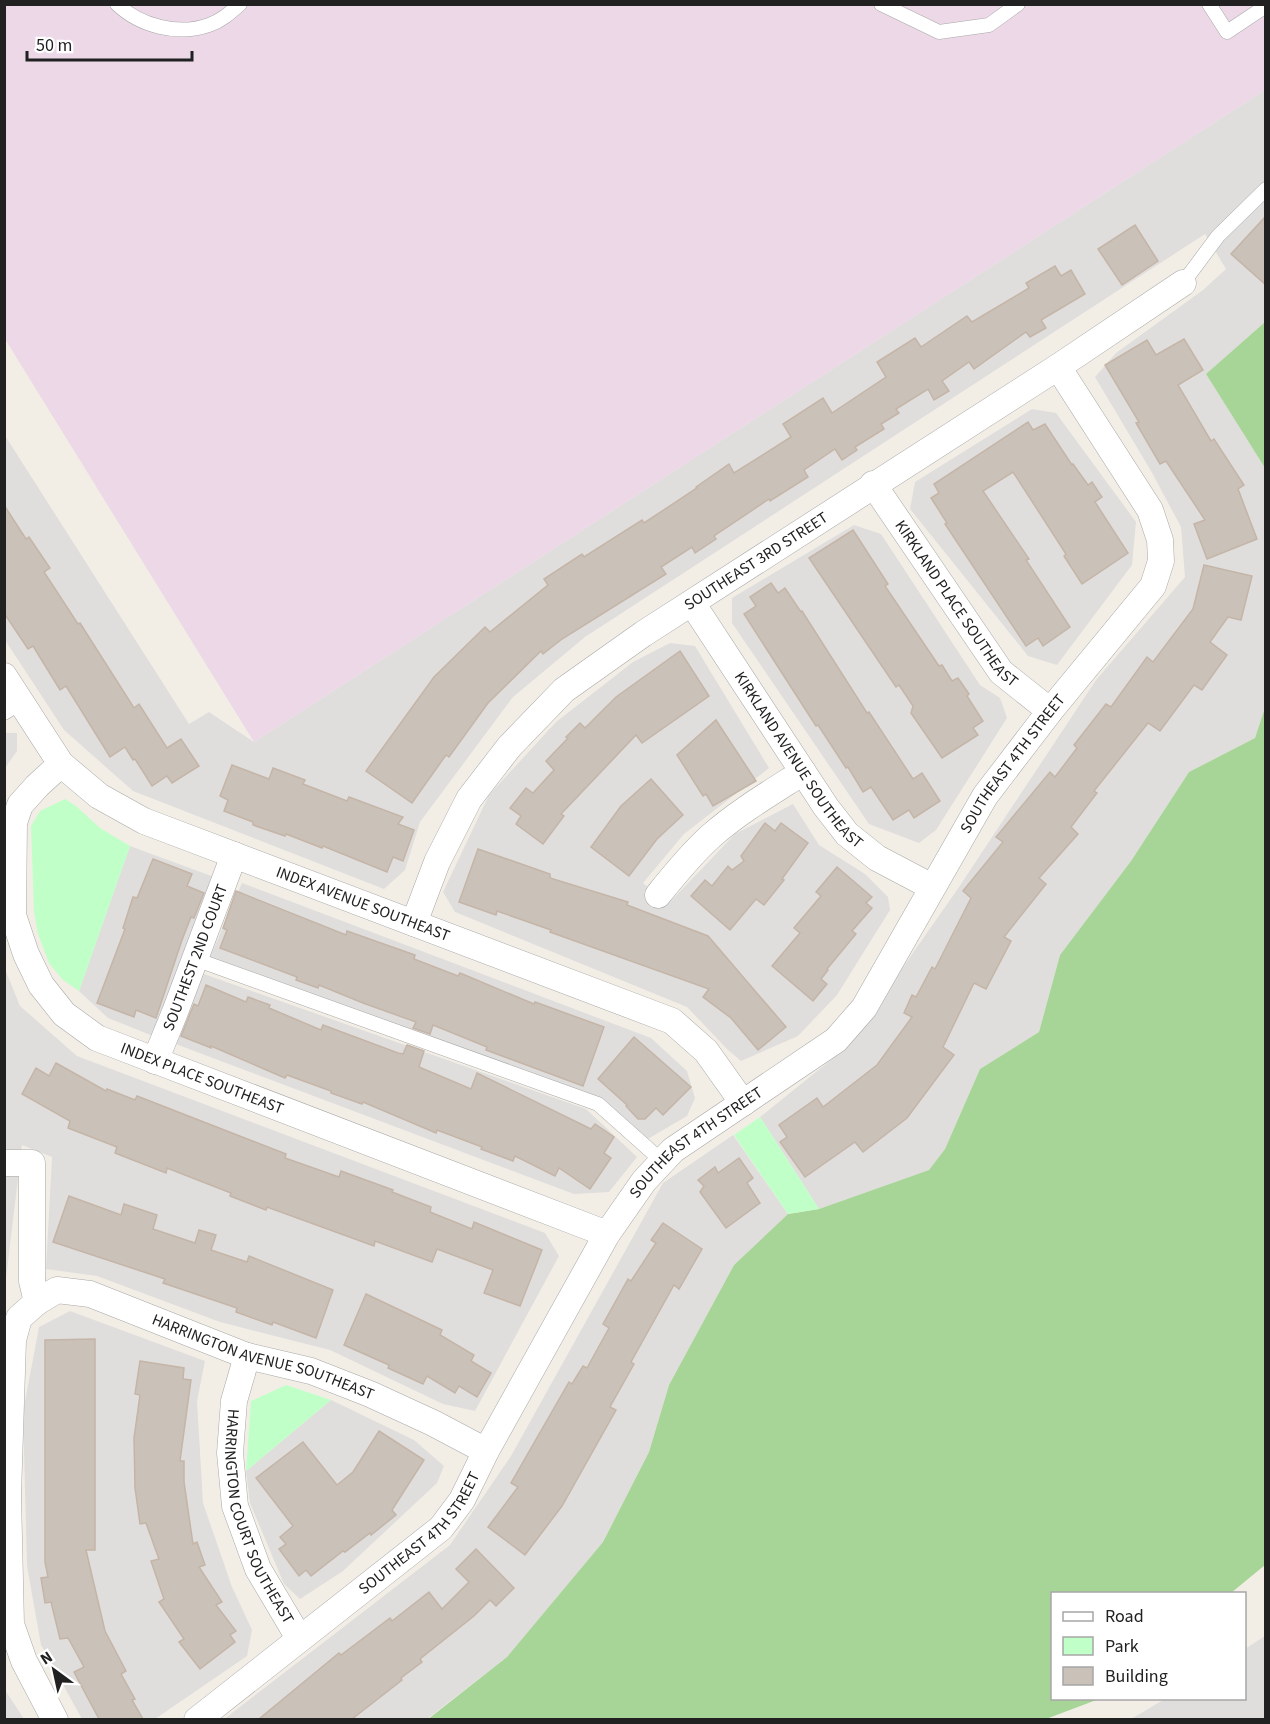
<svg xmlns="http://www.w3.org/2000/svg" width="1270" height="1724" viewBox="0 0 1270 1724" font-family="'Source Sans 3',sans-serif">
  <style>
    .residential { fill: #dfdedd }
    .industrial { fill: #ecd8e7 }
    .forest { fill: #a7d597 }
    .park { fill: #c1ffc8 }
    .building { fill: #cac1b9; stroke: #c5b5a7; stroke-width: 1.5 }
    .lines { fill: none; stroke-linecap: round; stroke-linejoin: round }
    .service-casing { stroke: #a8a8a8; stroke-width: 15 }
    .minor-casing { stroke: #a8a8a8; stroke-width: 27 }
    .service { stroke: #fff; stroke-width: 14 }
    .minor { stroke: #fff; stroke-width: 26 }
    .labels { text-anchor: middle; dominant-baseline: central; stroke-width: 4.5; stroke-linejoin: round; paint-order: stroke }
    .street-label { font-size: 16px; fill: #212121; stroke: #fff }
  </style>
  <rect width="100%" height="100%" fill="#f2eee6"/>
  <!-- residential -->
  <g class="residential">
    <path d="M 1265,90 L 1265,322 L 1206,374 L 1265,468 L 1266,708 L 1255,738 L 1189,772 L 1131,861 L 1060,955 L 1039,1032 L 980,1069 L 945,1149 L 929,1170 L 819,1209 L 760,1117 L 847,1047 L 957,890 L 1096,680 L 1185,577 L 1181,527 L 1151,471 L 1095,377 L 1116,353 L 1203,290 L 1226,269 L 1205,234 L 585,637 L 513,697 L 420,822 L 405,870 L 384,889 L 133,791 L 64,730 L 5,640 L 4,434 L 189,724 L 209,712 L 254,742 Z"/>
    <path d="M 1032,409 L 1056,413 L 1136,522 L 1132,565 L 1057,665 L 1028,656 L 910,509 L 915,482 Z"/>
    <path d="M 854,525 L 881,534 L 980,685 L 1000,698 L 1007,718 L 936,830 L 919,843 L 869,824 L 732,623 L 732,598 Z"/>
    <path d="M 670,643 L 695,646 L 769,768 L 684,834 L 643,883 L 668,904 L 735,834 L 793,804 L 819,845 L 865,874 L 888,897 L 890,910 L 837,995 L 798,1036 L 741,1061 L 727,1049 L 687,1007 L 455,912 L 443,892 L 489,795 L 556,722 L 633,662 Z"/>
    <path d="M 5,733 L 17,733 L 17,751 L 5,768 Z"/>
    <path d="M 130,846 L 214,877 L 153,1036 L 108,1018 L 79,991 Z"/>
    <path d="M 242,883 L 651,1038 L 687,1071 L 695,1098 L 687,1116 L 646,1140 L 606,1101 L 210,957 Z"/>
    <path d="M 5,969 L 20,1006 L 77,1056 L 545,1233 L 559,1256 L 475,1411 L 443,1404 L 330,1350 L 220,1322 L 97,1276 L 46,1269 L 52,1157 L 22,1145 L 5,1287 Z"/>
    <path d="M 201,973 L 586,1109 L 637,1157 L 609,1192 L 574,1194 L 173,1043 Z"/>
    <path d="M 733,1135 L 788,1214 L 734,1265 L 669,1385 L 649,1452 L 603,1542 L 507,1657 L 427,1719 L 223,1720 L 450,1545 L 511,1456 L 663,1183 Z"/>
    <path d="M 70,1311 L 205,1361 L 197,1401 L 203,1503 L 232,1587 L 252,1630 L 247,1656 L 155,1719 L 82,1719 L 41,1645 L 27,1566 L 23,1412 L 39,1327 Z"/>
    <path d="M 331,1400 L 414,1440 L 444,1466 L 437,1483 L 343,1571 L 300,1599 L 284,1584 L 250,1503 L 246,1471 Z"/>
    <path d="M 1265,1636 L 1265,1719 L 1131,1719 L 1165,1699 L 1244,1698 L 1245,1649 Z"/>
    <path d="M 4,1690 L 5,1690 L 24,1719 L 5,1719 Z"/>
  </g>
  <!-- industrial -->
  <path class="industrial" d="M 5,5 L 1265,5 L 1265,90 L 254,742 L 5,339 Z"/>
  <!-- forest -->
  <g class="forest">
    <path d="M 1265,322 L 1265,468 L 1206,374 Z"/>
    <path d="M 1265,708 L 1265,1565 L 1231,1593 L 1052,1594 L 1052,1698 L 1099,1699 L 1046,1719 L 427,1720 L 507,1657 L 603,1542 L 649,1452 L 669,1385 L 734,1265 L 788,1214 L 819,1209 L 929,1170 L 945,1149 L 980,1069 L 1039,1032 L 1060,955 L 1131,861 L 1189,772 L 1255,738 Z"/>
  </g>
  <!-- park -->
  <g class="park">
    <path d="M 65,799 L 76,806 L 100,828 L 130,846 L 79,991 L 63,980 L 49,963 L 38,934 L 34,912 L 31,826 L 40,811 Z"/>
    <path d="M 760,1117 L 819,1209 L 788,1214 L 734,1135 Z"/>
    <path d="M 286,1385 L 331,1400 L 246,1471 L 251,1401 Z"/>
  </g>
  <!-- building -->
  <g class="building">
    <path d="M 1266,216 L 1266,285 L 1231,254 Z"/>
    <path d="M 1135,225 L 1158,261 L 1122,285 L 1098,249 Z"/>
    <path d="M 1055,266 L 1061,276 L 1071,270 L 1085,294 L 1041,320 L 1046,328 L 1030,337 L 1026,332 L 974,369 L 969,362 L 942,381 L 949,391 L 934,400 L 928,389 L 896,409 L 899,413 L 881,424 L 884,429 L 855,447 L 857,450 L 842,460 L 835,449 L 804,470 L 808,477 L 770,501 L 769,499 L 714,536 L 716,539 L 695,553 L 692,547 L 661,567 L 666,574 L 562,639 L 543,654 L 541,651 L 488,703 L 449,757 L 446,755 L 412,803 L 366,771 L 434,677 L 485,627 L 490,632 L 548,585 L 544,579 L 582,554 L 584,557 L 642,520 L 644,523 L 697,488 L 696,487 L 729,464 L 734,473 L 791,437 L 783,424 L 823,398 L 832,413 L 886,377 L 877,362 L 915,338 L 921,347 L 967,316 L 972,322 L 1029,288 L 1026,283 Z"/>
    <path d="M 1184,339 L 1203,370 L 1178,385 L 1211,441 L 1214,439 L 1244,485 L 1238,489 L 1257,539 L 1207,559 L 1194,524 L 1205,520 L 1166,461 L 1160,464 L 1136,423 L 1139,422 L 1105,365 L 1147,340 L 1156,355 Z"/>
    <path d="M 1028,422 L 1033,430 L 1045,424 L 1072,465 L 1073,464 L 1088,485 L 1092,482 L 1102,497 L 1095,502 L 1128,553 L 1082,584 L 1064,556 L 1066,554 L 1013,472 L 983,491 L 1029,559 L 1026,560 L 1070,627 L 1043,646 L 1038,638 L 1026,646 L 945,524 L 947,523 L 931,498 L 939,493 L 934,484 Z"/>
    <path d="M 4,505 L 26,539 L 29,537 L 50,568 L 44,572 L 78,624 L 80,623 L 134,708 L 139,704 L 167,748 L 181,739 L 199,766 L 172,783 L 167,776 L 152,786 L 135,759 L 133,760 L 125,747 L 110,757 L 66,686 L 60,690 L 33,646 L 28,649 L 4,613 Z"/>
    <path d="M 853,530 L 888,584 L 885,586 L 939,666 L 942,665 L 952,681 L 958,678 L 969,694 L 967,696 L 983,721 L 973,728 L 978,735 L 942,758 L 911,713 L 913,706 L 899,685 L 896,687 L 809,558 Z"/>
    <path d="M 1204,565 L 1252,576 L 1241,620 L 1228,617 L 1210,642 L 1227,655 L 1202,690 L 1194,685 L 1160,731 L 1148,723 L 1094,791 L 1097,793 L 1071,827 L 1078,834 L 1039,878 L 1046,884 L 1004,937 L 1011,941 L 986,989 L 974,983 L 943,1047 L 954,1055 L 907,1118 L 863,1152 L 855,1142 L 805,1177 L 780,1142 L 787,1137 L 779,1125 L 817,1098 L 823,1107 L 877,1065 L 912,1017 L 904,1013 L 912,995 L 916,997 L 932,967 L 935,969 L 971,898 L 963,891 L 1003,842 L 996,837 L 1050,772 L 1055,777 L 1077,748 L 1074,745 L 1106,704 L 1111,707 L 1147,657 L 1153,662 L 1193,609 Z"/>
    <path d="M 771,583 L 778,593 L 785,588 L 801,612 L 802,611 L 867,713 L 869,712 L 913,779 L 922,773 L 940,801 L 914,818 L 909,810 L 893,820 L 871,787 L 863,792 L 848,767 L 846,768 L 818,725 L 816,726 L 744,614 L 756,606 L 750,597 Z"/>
    <path d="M 680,651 L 709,696 L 642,743 L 636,735 L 561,814 L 564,816 L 543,844 L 516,824 L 521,816 L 510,808 L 526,788 L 533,793 L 554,770 L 546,761 L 568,738 L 566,737 L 580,723 L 585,728 L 616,697 Z"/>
    <path d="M 716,720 L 756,781 L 713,806 L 706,794 L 703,796 L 677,755 Z"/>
    <path d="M 232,765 L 269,779 L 273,768 L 305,780 L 303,784 L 347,801 L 349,797 L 403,817 L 398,824 L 414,830 L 403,861 L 393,857 L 387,872 L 323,846 L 322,848 L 286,834 L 285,836 L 253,825 L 253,822 L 224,811 L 228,800 L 220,796 Z"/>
    <path d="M 651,779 L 683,815 L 657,839 L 629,876 L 591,847 L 621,806 Z"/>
    <path d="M 765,823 L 775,831 L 781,823 L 808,843 L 782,879 L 784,880 L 764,905 L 756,899 L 730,930 L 691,896 L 705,880 L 712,886 L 728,866 L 732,870 L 744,861 L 741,856 Z"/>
    <path d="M 478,849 L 550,874 L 550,878 L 628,902 L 627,905 L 708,936 L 786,1027 L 758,1050 L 731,1018 L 703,997 L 709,989 L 550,932 L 551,930 L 497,911 L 496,915 L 459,902 Z"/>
    <path d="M 153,859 L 192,874 L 187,886 L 204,893 L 194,918 L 191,917 L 182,940 L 156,1018 L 136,1010 L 134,1017 L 97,1003 L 125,929 L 123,928 L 133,897 L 137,898 Z"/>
    <path d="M 837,867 L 872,897 L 866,903 L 872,908 L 852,931 L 856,934 L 827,969 L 828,970 L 821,979 L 827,984 L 813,1001 L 772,966 L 800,933 L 794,928 L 821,896 L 816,892 Z"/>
    <path d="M 236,891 L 346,935 L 347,931 L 415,955 L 414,959 L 458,976 L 460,973 L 534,1004 L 535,1002 L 604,1027 L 583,1086 L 486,1050 L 487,1047 L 433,1025 L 430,1034 L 413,1028 L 416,1022 L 363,1003 L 319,985 L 318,988 L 296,980 L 297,977 L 220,948 L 227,930 L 223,928 Z"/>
    <path d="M 206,985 L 246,1002 L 248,997 L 270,1005 L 269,1008 L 321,1030 L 323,1025 L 398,1053 L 403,1054 L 407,1045 L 424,1051 L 419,1067 L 471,1089 L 477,1073 L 591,1129 L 595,1124 L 614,1137 L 604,1153 L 611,1158 L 590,1189 L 559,1168 L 555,1176 L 515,1156 L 513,1161 L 481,1149 L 482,1147 L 437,1130 L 436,1133 L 363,1102 L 362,1104 L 331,1093 L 331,1091 L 287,1075 L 285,1078 L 211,1046 L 211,1048 L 181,1036 L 194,1004 L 198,1006 Z"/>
    <path d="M 634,1037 L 691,1087 L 663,1115 L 656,1108 L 645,1119 L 638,1119 L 626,1106 L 627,1105 L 598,1079 Z"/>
    <path d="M 56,1063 L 106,1091 L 107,1089 L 135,1100 L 137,1096 L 286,1154 L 285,1158 L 339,1177 L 341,1171 L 393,1190 L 392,1192 L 431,1207 L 430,1212 L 472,1229 L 474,1222 L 542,1250 L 520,1306 L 484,1293 L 493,1270 L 437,1249 L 432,1262 L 375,1241 L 374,1246 L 267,1207 L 266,1210 L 230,1196 L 231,1193 L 167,1168 L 166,1173 L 115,1153 L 117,1147 L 68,1128 L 70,1121 L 22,1094 L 36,1068 L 49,1076 Z"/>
    <path d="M 739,1158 L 753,1178 L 747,1183 L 760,1203 L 726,1228 L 700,1192 L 704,1186 L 698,1180 L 715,1167 L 718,1173 Z"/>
    <path d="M 69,1196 L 121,1215 L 124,1204 L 157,1215 L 153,1229 L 195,1243 L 199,1230 L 216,1235 L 211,1250 L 247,1262 L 249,1256 L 333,1290 L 316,1338 L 273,1322 L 272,1325 L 236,1312 L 237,1308 L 163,1283 L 165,1279 L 53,1242 Z"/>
    <path d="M 663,1223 L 702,1249 L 679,1289 L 674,1285 L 631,1362 L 634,1364 L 610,1407 L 616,1410 L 562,1506 L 525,1555 L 488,1527 L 518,1487 L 511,1483 L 569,1382 L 572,1384 L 583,1366 L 587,1368 L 609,1328 L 603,1324 L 628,1279 L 631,1281 L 656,1243 L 651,1240 Z"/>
    <path d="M 366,1294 L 442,1330 L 440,1335 L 474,1355 L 471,1361 L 491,1373 L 477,1397 L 459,1386 L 455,1393 L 427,1376 L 423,1384 L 388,1368 L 389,1365 L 344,1345 Z"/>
    <path d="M 95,1339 L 95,1550 L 86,1550 L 105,1631 L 126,1671 L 121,1674 L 135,1699 L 132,1700 L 143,1719 L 99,1719 L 74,1672 L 84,1667 L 68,1638 L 60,1639 L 51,1602 L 45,1603 L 41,1578 L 48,1577 L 45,1562 L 45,1340 Z"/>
    <path d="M 140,1361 L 184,1368 L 183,1379 L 191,1380 L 180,1461 L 184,1461 L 184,1482 L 193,1544 L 197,1542 L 205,1565 L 199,1567 L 222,1602 L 216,1605 L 236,1631 L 230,1635 L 235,1642 L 200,1669 L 179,1642 L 184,1639 L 159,1602 L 164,1599 L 151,1561 L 159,1559 L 146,1523 L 140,1524 L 135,1488 L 134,1438 L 140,1395 L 135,1394 Z"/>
    <path d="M 379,1431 L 424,1460 L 392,1510 L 396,1515 L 371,1535 L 370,1533 L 345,1552 L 343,1551 L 311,1576 L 306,1570 L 299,1576 L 279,1549 L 286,1544 L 280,1537 L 293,1526 L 256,1478 L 303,1442 L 337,1485 L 353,1472 Z"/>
    <path d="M 476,1549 L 514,1588 L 496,1606 L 490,1600 L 474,1616 L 420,1659 L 422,1662 L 401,1678 L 402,1680 L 352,1719 L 259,1719 L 339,1653 L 341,1655 L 390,1618 L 392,1621 L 429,1592 L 442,1609 L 469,1582 L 456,1569 Z"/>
  </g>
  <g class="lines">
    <defs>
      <g id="service">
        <path d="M 117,4 C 140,26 178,36 209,25 C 221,21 230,13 240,4"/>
        <path d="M 881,4 L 939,32 L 989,25 L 1018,4"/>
        <path d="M 1209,4 L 1227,32 L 1266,6"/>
        <path d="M 1183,283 L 1218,236 L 1266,189"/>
        <path d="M 4,713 L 22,702"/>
        <path d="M 195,959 L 598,1104 L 662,1161"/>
      </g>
      <g id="minor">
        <path id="s1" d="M 873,484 L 1001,672 L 1050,711"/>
        <path id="s2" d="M 692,603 L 826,807 L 847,834 L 877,858 L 932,887"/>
        <path id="s3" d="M 4,676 L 61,764 L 99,796 L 144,821 L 672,1021 L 706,1051 L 743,1103"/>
        <path id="s4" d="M 61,764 L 37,786 L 20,805 L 14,823 L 13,915 L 26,954 L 41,985 L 64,1014 L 97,1038 L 607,1234"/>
        <path d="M 658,895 C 674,875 691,854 711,836 C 738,812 772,792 803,772"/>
        <path id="s5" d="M 414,923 L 437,862 L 469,799 L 509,747 L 564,690 L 643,634 L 1058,367 L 1183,283"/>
        <path id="s6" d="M 155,1061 L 175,1012 L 234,855"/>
        <path d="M 4,1163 L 32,1163 L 32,1281 L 37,1302"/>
        <path id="s7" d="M 247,1356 L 234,1401 L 230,1453 L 235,1506 L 258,1569 L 299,1638"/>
        <path id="s8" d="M 55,1720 L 24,1661 L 11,1624 L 8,1495 L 13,1340 L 19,1318 L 37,1302 L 57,1290 L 90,1294 L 247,1356 L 311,1371 L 370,1394 L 433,1423 L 486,1451"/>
        <path id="s9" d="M 197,1720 L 441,1528 L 462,1500 L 486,1451 L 607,1234 L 644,1181 L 673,1150 L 836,1040 L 864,1008 L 985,796 L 1050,711 L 1153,586 L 1161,561 L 1160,540 L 1150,510 L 1058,367"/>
      </g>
    </defs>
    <!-- service casing -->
    <use href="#service" class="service-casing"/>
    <!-- minor casing -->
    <use href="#minor" class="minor-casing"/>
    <!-- service -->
    <use href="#service" class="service"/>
    <!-- minor -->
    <use href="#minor" class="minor"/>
  </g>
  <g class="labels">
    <!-- street labels -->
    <g class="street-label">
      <text stroke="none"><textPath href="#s5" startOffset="512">SOUTHEAST 3RD STREET</textPath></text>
      <text stroke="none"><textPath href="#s1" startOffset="146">KIRKLAND PLACE SOUTHEAST</textPath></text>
      <text stroke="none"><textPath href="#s2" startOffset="190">KIRKLAND AVENUE SOUTHEAST</textPath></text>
      <text stroke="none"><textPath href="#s9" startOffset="1281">SOUTHEAST 4TH STREET</textPath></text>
      <text stroke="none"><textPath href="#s3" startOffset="440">INDEX AVENUE SOUTHEAST</textPath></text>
      <text stroke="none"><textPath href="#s6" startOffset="111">SOUTHEST 2ND COURT</textPath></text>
      <text stroke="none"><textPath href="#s4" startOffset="435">INDEX PLACE SOUTHEAST</textPath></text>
      <text stroke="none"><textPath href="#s9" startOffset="778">SOUTHEAST 4TH STREET</textPath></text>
      <text stroke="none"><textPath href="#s8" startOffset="678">HARRINGTON AVENUE SOUTHEAST</textPath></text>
      <text stroke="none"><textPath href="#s7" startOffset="168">HARRINGTON COURT SOUTHEAST</textPath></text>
      <text stroke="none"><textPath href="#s9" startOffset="292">SOUTHEAST 4TH STREET</textPath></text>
    </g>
  </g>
  <!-- border -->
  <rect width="1270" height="1724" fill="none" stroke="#212121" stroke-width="12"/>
  <!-- legend -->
  <rect x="1051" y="1592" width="195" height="108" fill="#ffffff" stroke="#a6a6a6" stroke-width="1.5"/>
  <rect x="1063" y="1612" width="30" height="9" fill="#ffffff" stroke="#a6a6a6" stroke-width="1.5"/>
  <text x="1105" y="1622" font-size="18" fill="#212121">Road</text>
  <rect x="1063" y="1637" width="30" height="18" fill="#c1ffc8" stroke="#a6a6a6" stroke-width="1.5"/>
  <text x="1105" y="1652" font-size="18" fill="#212121">Park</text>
  <rect x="1063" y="1667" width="30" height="18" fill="#cac1b9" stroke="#a6a6a6" stroke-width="1.5"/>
  <text x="1105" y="1682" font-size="18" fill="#212121">Building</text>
  <!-- north arrow -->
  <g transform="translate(54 1670) rotate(327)" stroke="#ffffff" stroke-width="4.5" paint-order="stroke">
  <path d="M0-4.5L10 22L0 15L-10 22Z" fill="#212121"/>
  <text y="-9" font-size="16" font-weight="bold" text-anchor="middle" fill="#212121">N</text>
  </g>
  <!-- scale -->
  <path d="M27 51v9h165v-9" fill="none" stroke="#212121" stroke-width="3"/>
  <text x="36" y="51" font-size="18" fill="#212121" stroke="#ffffff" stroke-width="4.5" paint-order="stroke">50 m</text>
</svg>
